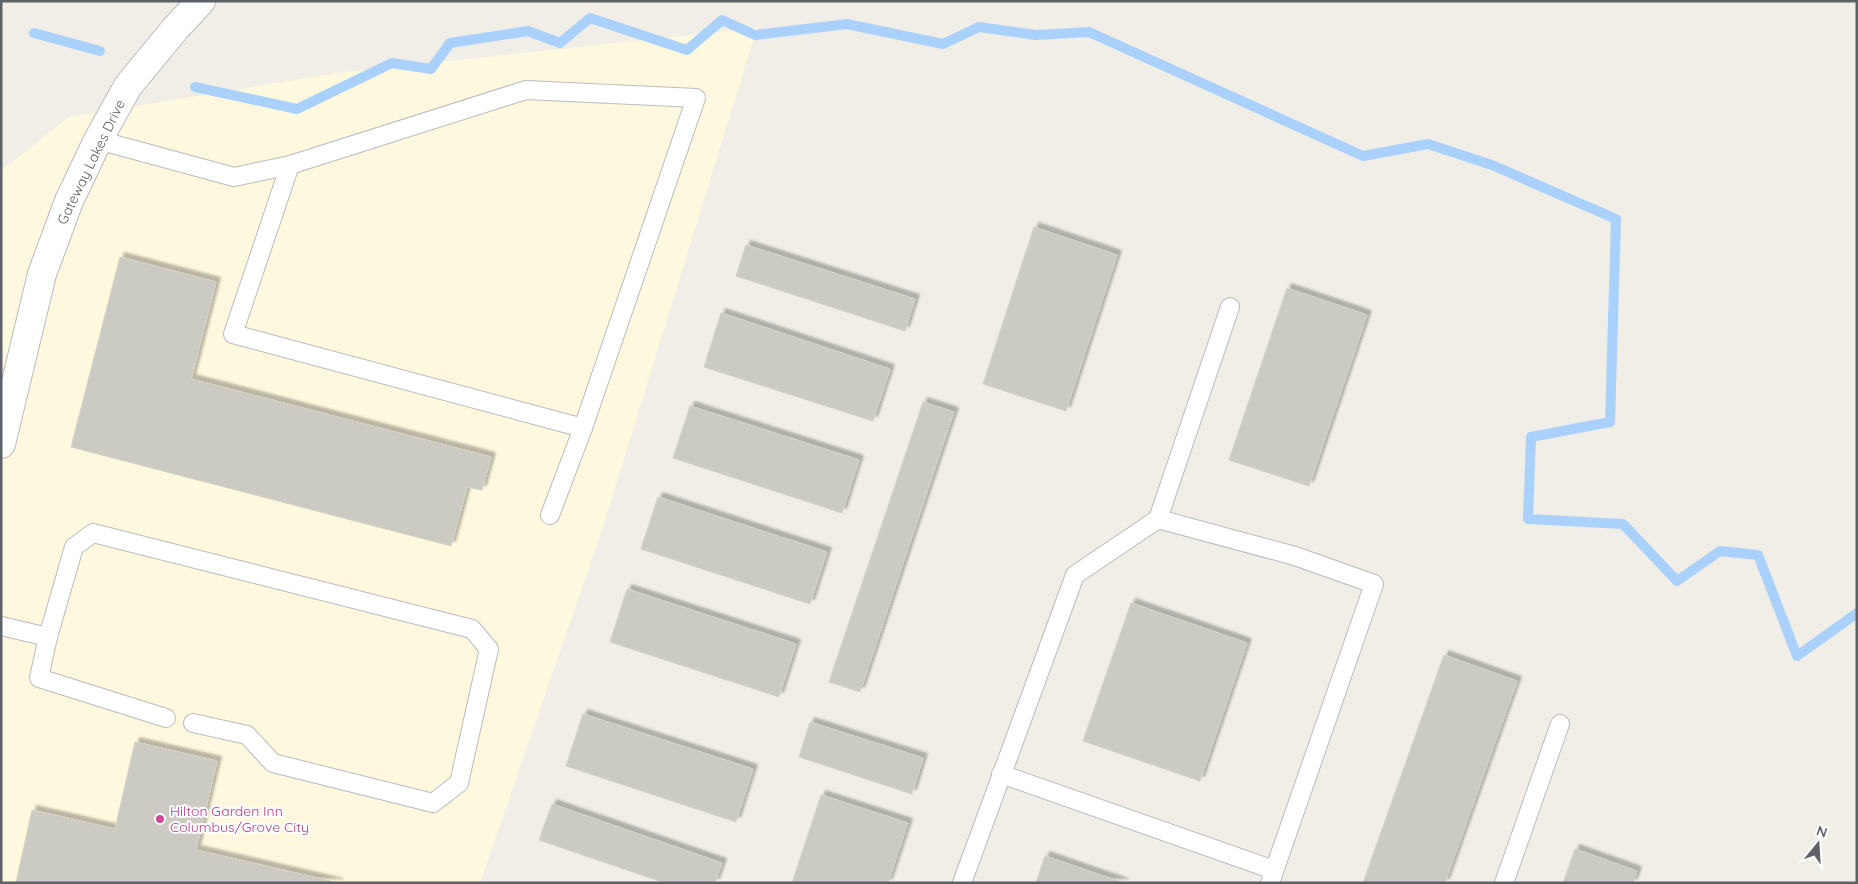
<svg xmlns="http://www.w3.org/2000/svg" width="1858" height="884" viewBox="0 0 1858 884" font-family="Quicksand,sans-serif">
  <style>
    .commercial { fill: #fdf8de }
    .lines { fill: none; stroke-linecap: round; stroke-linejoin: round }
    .stream { stroke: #aad1fc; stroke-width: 10 }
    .building { fill: #cbcac3; stroke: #d4d1c5; filter: url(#shadow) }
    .lane-casing { stroke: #b9bbbf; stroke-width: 20 }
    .street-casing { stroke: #b9bbbf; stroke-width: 30 }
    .lane { stroke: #fff; stroke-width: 18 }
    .street { stroke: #fff; stroke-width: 28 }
    .hotel-dot { fill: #d1479c; stroke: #fff; stroke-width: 2 }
    .labels { text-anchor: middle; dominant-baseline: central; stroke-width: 4; stroke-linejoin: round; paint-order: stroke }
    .street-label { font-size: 14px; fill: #5e6166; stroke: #fff }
    .hotel-label { font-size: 14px; fill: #b23c85; stroke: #fff; text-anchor: start }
  </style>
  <defs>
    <filter id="shadow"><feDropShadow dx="4.5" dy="-4.5" stdDeviation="1" flood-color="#0004"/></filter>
  </defs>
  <rect width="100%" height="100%" fill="#f0eee6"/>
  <!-- commercial -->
  <path class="commercial" d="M 757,28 L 602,530 L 480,883 L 1,883 L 1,171 L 69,117 L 336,73 Z"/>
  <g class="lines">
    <!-- stream -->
    <g class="stream">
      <path d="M 34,33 L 100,51"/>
      <path d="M 195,87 L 297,109 L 392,63 L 431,69 L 450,43 L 528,31 L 560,43 L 590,18 L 687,50 L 722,20 L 755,35 L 847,24 L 943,44 L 979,27 L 1036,35 L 1089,32 L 1363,156 L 1428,144 L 1492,165 L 1616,219 L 1610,422 L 1531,437 L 1528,519 L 1623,524 L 1677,581 L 1720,551 L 1758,555 L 1797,656 L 1857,613"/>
    </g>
  </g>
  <!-- building -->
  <g class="building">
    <path d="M 1034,227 L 1117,255 L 1066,411 L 983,384 Z"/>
    <path d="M 746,245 L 915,299 L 905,331 L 736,276 Z"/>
    <path d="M 120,257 L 216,282 L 191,379 L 491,457 L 482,490 L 467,487 L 451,546 L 71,447 Z"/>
    <path d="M 1287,288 L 1367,315 L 1309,486 L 1229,460 Z"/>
    <path d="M 721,313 L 890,369 L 873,421 L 704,367 Z"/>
    <path d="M 923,402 L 954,412 L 860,692 L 829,682 Z"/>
    <path d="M 690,406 L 859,460 L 842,513 L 673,458 Z"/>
    <path d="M 658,497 L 827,552 L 810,604 L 641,549 Z"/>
    <path d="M 627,589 L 796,644 L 779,697 L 610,642 Z"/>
    <path d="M 1131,603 L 1247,643 L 1200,781 L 1083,741 Z"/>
    <path d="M 1444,655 L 1517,681 L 1445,883 L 1363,883 Z"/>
    <path d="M 583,714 L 753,769 L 736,822 L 566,766 Z"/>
    <path d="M 810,722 L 923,758 L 912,794 L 799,757 Z"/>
    <path d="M 135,742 L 217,761 L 196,850 L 339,883 L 16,883 L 32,810 L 115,829 Z"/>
    <path d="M 821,795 L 908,823 L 888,883 L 792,883 Z"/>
    <path d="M 552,804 L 722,863 L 715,883 L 665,883 L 539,840 Z"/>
    <path d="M 1575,849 L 1637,871 L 1633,883 L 1563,883 Z"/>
    <path d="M 1045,856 L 1124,883 L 1036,883 Z"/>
  </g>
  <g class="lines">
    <defs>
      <g id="lane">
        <path d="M 98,140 L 234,177 L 290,165 L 526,90 L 696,98 L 583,428 L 233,334 L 290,165"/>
        <path d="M 550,515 L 583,428"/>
        <path d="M 1158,519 L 1230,307"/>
        <path d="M 1,626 L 48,637 L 74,547 L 93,533 L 472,629 L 489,649 L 459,783 L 433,803 L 273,763 L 247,735 L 193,723"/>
        <path d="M 48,637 L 39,678 L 166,718"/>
        <path d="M 1001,774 L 1274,870"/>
        <path d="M 962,883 L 1075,575 L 1158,519 L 1295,556 L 1374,584 L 1270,883"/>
        <path d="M 1504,883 L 1560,724"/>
      </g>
      <path id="street" d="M 1,444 L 42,274 L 69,201 L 98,140 L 128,86 L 175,29 L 201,1"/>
    </defs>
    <!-- lane casing -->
    <use href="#lane" class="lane-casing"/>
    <!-- street casing -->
    <use href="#street" class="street-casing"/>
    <!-- lane -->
    <use href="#lane" class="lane"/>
    <!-- street -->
    <use href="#street" class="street"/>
  </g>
  <!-- markers -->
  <circle class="hotel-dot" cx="160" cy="819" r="5"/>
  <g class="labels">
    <!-- street labels -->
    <g class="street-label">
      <text transform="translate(91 162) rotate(-64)">Gateway Lakes Drive</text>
    </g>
    <!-- hotel labels -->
    <g class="hotel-label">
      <text x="170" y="811">Hilton Garden Inn<tspan x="170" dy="16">Columbus/Grove City</tspan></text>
    </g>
  </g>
  <!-- border -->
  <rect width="1858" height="884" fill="none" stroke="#5e6166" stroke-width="5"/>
  <!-- north arrow -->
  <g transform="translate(1818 844) rotate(18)" stroke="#ffffff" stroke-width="4" paint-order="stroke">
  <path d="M0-4L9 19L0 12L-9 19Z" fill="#5e6166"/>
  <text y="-8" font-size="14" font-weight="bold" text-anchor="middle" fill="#5e6166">N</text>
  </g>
</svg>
